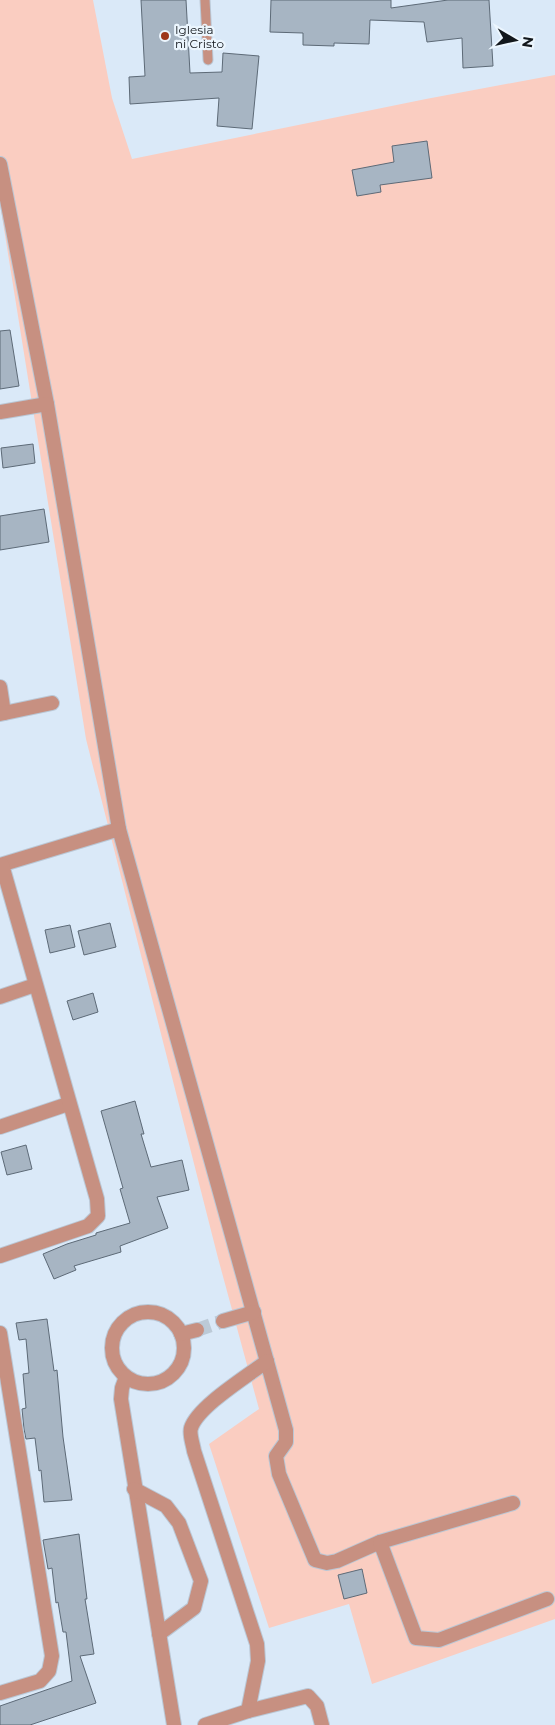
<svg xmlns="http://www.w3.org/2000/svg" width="555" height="1725" viewBox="0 0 555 1725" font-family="Montserrat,sans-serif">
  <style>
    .green { fill: #facdc1 }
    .building { fill: #a7b5c3; stroke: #5d6a77 }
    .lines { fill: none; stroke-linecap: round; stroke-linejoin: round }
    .minor-tunnel { stroke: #bccad7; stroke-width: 14; stroke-dasharray: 14 7; stroke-linecap: butt }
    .service-casing { stroke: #bac7d5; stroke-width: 11 }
    .minor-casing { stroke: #bac7d5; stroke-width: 16 }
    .service { stroke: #c79081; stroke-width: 9 }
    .minor { stroke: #c79081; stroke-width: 14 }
    .poi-dot { fill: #9e361a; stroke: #ecf6fe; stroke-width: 2 }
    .labels { text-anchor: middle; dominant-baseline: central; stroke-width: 4.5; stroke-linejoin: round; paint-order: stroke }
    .poi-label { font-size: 12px; fill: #12171c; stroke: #ecf6fe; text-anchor: start }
  </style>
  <rect width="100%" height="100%" fill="#dae9f8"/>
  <!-- green -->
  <path class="green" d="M 0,0 L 93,0 L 112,98 L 132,159 L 426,99 L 555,75 L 555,1619 L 372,1684 L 349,1604 L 269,1628 L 209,1444 L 259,1409 L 218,1258 L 86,739 L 0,204 Z"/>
  <!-- building -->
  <g class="building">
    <path d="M 141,0 L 186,0 L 190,73 L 222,72 L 223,53 L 259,56 L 252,129 L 217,126 L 219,98 L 130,104 L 129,77 L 145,76 Z"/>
    <path d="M 271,0 L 391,0 L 391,8 L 448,0 L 489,0 L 493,66 L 463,68 L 462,38 L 427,42 L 424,22 L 370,20 L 369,44 L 334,43 L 334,46 L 303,45 L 303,33 L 270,32 Z"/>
    <path d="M 427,141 L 432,178 L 380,185 L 381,192 L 357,196 L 352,170 L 394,162 L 392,146 Z"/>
    <path d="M 10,330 L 19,386 L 0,389 L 0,331 Z"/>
    <path d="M 33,444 L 35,463 L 3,468 L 1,448 Z"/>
    <path d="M 44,509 L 49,542 L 0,550 L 0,516 Z"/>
    <path d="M 110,923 L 116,947 L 84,955 L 78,931 Z"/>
    <path d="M 70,925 L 75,947 L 50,953 L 45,930 Z"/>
    <path d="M 93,993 L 98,1012 L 73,1020 L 67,1001 Z"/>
    <path d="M 135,1101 L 144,1134 L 141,1134 L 151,1167 L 182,1160 L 189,1190 L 157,1197 L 168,1228 L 120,1246 L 121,1252 L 74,1266 L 76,1270 L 54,1279 L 43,1254 L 67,1244 L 96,1235 L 96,1233 L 130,1223 L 120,1189 L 123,1188 L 101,1111 Z"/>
    <path d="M 26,1145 L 32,1169 L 7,1175 L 1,1152 Z"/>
    <path d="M 47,1319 L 54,1371 L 57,1370 L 63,1437 L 72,1500 L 44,1502 L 41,1470 L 39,1471 L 35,1438 L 26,1439 L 24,1429 L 22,1409 L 26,1408 L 23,1374 L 29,1373 L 26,1339 L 19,1340 L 16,1323 Z"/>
    <path d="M 79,1534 L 87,1599 L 85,1599 L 94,1654 L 80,1656 L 96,1703 L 30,1725 L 0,1725 L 0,1706 L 72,1681 L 66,1632 L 63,1632 L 58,1602 L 56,1603 L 52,1568 L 48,1569 L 43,1540 Z"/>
    <path d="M 362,1569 L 367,1593 L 344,1599 L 338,1575 Z"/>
  </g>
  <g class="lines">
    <!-- minor-tunnel -->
    <path class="minor-tunnel" d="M 197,1330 L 223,1321"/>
    <defs>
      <path id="service" d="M 205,0 L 208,60"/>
      <g id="minor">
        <path d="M 0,164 L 47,404 L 119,829 L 286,1430 L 286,1442 L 276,1456 L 279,1474 L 315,1560 L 327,1563 L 337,1561 L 380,1542 L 513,1503"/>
        <path d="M 0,412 L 47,404"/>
        <path d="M 0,687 L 4,713"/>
        <path d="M 0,714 L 52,703"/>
        <path d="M 0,865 L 119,829"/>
        <path d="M 0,997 L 35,985"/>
        <path d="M 0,1127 L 68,1104"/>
        <path d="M 0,1256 L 88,1226 L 98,1216 L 97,1199 L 2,865"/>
        <circle cx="148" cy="1348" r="36"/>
        <path d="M 223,1321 L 254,1312"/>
        <path d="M 0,1333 L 52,1656 L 49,1671 L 40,1681 L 0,1693"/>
        <path d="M 181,1334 L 197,1330"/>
        <path d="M 126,1377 L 122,1388 L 121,1399 L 174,1725"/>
        <path d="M 134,1489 L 166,1506 L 179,1523 L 201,1581 L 194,1608 L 159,1634"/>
        <path d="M 380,1542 L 416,1638 L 439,1640 L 547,1599"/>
        <path d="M 248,1711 L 258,1661 L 257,1644 L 194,1451 C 193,1444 189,1434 191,1428 C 198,1406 248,1376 267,1361"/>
        <path d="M 205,1725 L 248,1711 L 308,1696 L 317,1706 L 322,1725"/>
      </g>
    </defs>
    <!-- service casing -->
    <use href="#service" class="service-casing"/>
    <!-- minor casing -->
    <use href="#minor" class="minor-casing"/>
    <!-- service -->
    <use href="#service" class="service"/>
    <!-- minor -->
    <use href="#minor" class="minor"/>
  </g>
  <!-- markers -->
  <circle class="poi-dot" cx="165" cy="36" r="5"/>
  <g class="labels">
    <!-- poi labels -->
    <g class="poi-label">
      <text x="175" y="29">Iglesia<tspan x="175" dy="14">ni Cristo</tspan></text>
    </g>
  </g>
  <!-- north arrow -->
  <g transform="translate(515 40) rotate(99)" stroke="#ecf6fe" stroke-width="4" paint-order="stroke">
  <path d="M0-4L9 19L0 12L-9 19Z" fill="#12171c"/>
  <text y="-8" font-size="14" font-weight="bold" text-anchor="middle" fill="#12171c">N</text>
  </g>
</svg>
